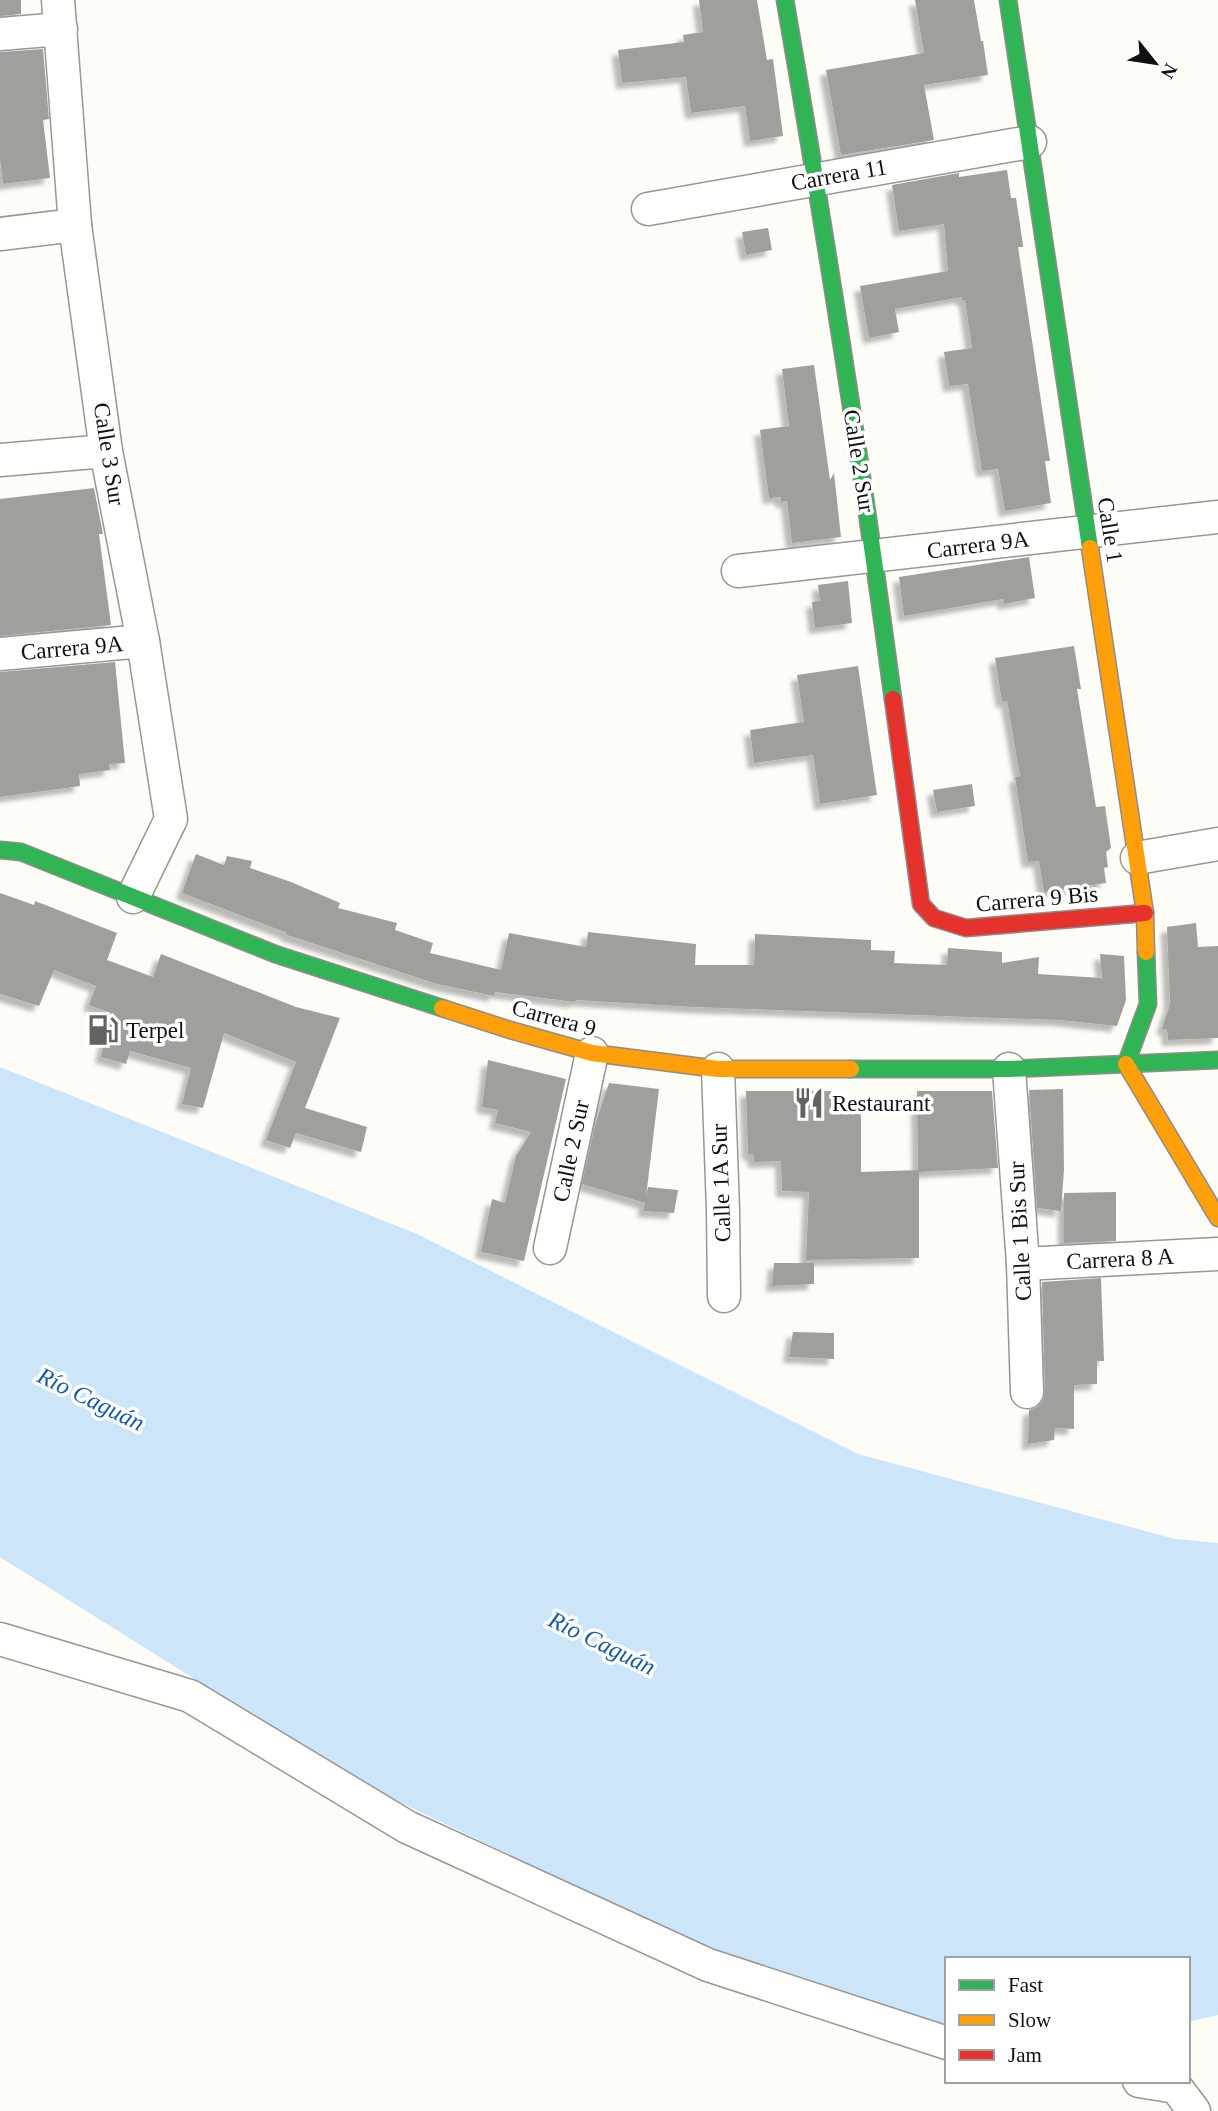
<svg xmlns="http://www.w3.org/2000/svg" width="1218" height="2111" viewBox="0 0 1218 2111" font-family="'Times New Roman',serif">
  <style>
    .water { fill: #cce5f8 }
    .building { fill: #a19f9c; filter: url(#shadow) }
    .lines { fill: none; stroke-linecap: round; stroke-linejoin: round }
    .street-casing { stroke: #979795; stroke-width: 35 }
    .fast-casing { stroke: #8e8d8b; stroke-width: 19 }
    .slow-casing { stroke: #8e8d8b; stroke-width: 19 }
    .jam-casing { stroke: #8e8d8b; stroke-width: 19 }
    .street { stroke: #fffffe; stroke-width: 32 }
    .fast { stroke: #30b455; stroke-width: 16 }
    .slow { stroke: #ff9f0a; stroke-width: 16 }
    .jam { stroke: #e5322d; stroke-width: 16 }
    .labels { text-anchor: middle; dominant-baseline: central; stroke-width: 7; stroke-linejoin: round; paint-order: stroke }
    .street-label { font-size: 23px; fill: #111; stroke: #fff }
    .poi-label { font-size: 23px; fill: #111; stroke: #fff; text-anchor: start }
    .water-label { font-size: 24px; font-style: italic; fill: #135baa; stroke: #fff }
  </style>
  <defs>
    <filter id="shadow"><feDropShadow dx="-6" dy="6" stdDeviation="2" flood-color="#0004"/></filter>
  </defs>
  <rect width="100%" height="100%" fill="#fdfcf7"/>
  <!-- water -->
  <path class="water" d="M 0,1067 L 417,1234 L 858,1454 L 1175,1539 L 1218,1543 L 1218,2015 L 1188,2022 L 1188,1959 L 947,1959 L 947,2028 L 721,1956 L 362,1784 L 0,1557 Z"/>
  <!-- building -->
  <g class="building">
    <path d="M 0,0 L 21,0 L 21,14 L 0,16 Z"/>
    <path d="M 699,0 L 757,0 L 767,60 L 773,59 L 783,136 L 750,141 L 745,106 L 691,113 L 686,77 L 622,83 L 618,50 L 684,42 L 683,35 L 703,32 Z"/>
    <path d="M 915,0 L 974,0 L 981,41 L 983,41 L 988,75 L 924,85 L 934,140 L 841,155 L 826,70 L 924,53 Z"/>
    <path d="M 43,49 L 49,119 L 43,120 L 50,178 L 3,184 L 0,159 L 0,52 Z"/>
    <path d="M 1007,170 L 1011,198 L 1016,198 L 1023,245 L 1023,247 L 1018,247 L 1050,461 L 1045,461 L 1051,503 L 1005,511 L 998,469 L 982,471 L 968,384 L 949,386 L 944,352 L 972,348 L 965,300 L 962,300 L 962,297 L 895,309 L 899,332 L 869,338 L 860,286 L 948,271 L 944,224 L 899,231 L 892,185 L 959,173 L 959,177 Z"/>
    <path d="M 768,228 L 772,250 L 746,255 L 742,232 Z"/>
    <path d="M 814,365 L 830,480 L 834,473 L 841,537 L 792,543 L 787,501 L 781,502 L 781,497 L 769,498 L 760,430 L 789,426 L 782,369 Z"/>
    <path d="M 94,488 L 103,534 L 99,534 L 111,625 L 0,636 L 0,499 Z"/>
    <path d="M 1029,557 L 1035,598 L 1004,604 L 1003,599 L 904,616 L 899,577 Z"/>
    <path d="M 848,581 L 852,623 L 815,628 L 812,602 L 820,601 L 818,585 Z"/>
    <path d="M 1074,646 L 1081,689 L 1077,689 L 1096,807 L 1105,806 L 1111,848 L 1106,852 L 1108,867 L 1104,868 L 1106,883 L 1044,892 L 1039,861 L 1028,862 L 1015,777 L 1020,776 L 1007,701 L 1002,702 L 995,658 Z"/>
    <path d="M 115,662 L 125,763 L 109,764 L 110,770 L 79,774 L 80,786 L 0,797 L 0,672 Z"/>
    <path d="M 858,666 L 877,795 L 820,804 L 813,755 L 754,763 L 750,730 L 804,722 L 797,675 Z"/>
    <path d="M 972,784 L 975,806 L 937,812 L 933,790 Z"/>
    <path d="M 196,854 L 224,865 L 227,856 L 252,861 L 250,868 L 291,882 L 340,903 L 338,908 L 397,923 L 395,930 L 433,943 L 430,953 L 501,970 L 509,933 L 586,947 L 588,932 L 696,944 L 695,965 L 754,965 L 755,934 L 871,940 L 871,950 L 895,951 L 894,963 L 947,965 L 948,948 L 1002,952 L 1002,963 L 1039,957 L 1038,974 L 1102,978 L 1100,954 L 1124,956 L 1126,1000 L 1117,1026 L 1060,1020 L 998,1018 L 693,1007 L 576,1000 L 575,1002 L 495,992 L 494,996 L 437,984 L 287,935 L 287,933 L 182,893 Z"/>
    <path d="M 0,893 L 34,905 L 35,901 L 117,933 L 107,960 L 153,977 L 161,954 L 296,1007 L 340,1018 L 305,1108 L 367,1127 L 361,1152 L 296,1133 L 290,1148 L 266,1140 L 296,1062 L 224,1033 L 203,1108 L 182,1104 L 191,1068 L 130,1051 L 126,1064 L 101,1057 L 111,1013 L 89,1005 L 96,986 L 54,970 L 39,1006 L 0,994 Z"/>
    <path d="M 1196,923 L 1198,947 L 1218,946 L 1218,1038 L 1168,1040 L 1167,1029 L 1162,1029 L 1170,1004 L 1167,927 Z"/>
    <path d="M 488,1060 L 566,1079 L 524,1261 L 481,1252 L 492,1199 L 505,1203 L 516,1156 L 531,1132 L 495,1123 L 498,1110 L 482,1107 Z"/>
    <path d="M 609,1083 L 659,1089 L 646,1197 L 648,1187 L 678,1190 L 674,1213 L 643,1211 L 645,1203 L 582,1184 L 595,1125 Z"/>
    <path d="M 1063,1089 L 1064,1170 L 1061,1211 L 1037,1208 L 1029,1090 Z"/>
    <path d="M 746,1091 L 831,1091 L 831,1096 L 838,1096 L 838,1103 L 861,1100 L 861,1172 L 918,1170 L 917,1091 L 992,1091 L 998,1168 L 919,1172 L 919,1258 L 806,1260 L 809,1192 L 782,1191 L 781,1161 L 754,1162 L 753,1154 L 748,1154 Z"/>
    <path d="M 1116,1192 L 1116,1241 L 1064,1243 L 1064,1193 Z"/>
    <path d="M 774,1263 L 814,1263 L 814,1284 L 772,1286 Z"/>
    <path d="M 1101,1278 L 1104,1361 L 1097,1361 L 1097,1384 L 1074,1385 L 1074,1429 L 1055,1428 L 1054,1440 L 1028,1444 L 1029,1410 L 1037,1407 L 1043,1401 L 1045,1391 L 1042,1282 Z"/>
    <path d="M 793,1332 L 834,1333 L 834,1359 L 789,1357 Z"/>
  </g>
  <g class="lines">
    <defs>
      <g id="street">
        <path d="M 58,0 L 75,225 L 106,451 L 143,641 L 171,819 L 133,897"/>
        <path d="M 0,34 L 61,29"/>
        <path d="M 648,209 L 1030,142"/>
        <path d="M 0,234 L 75,225"/>
        <path d="M 0,460 L 106,451"/>
        <path d="M 738,571 L 1218,517"/>
        <path d="M 0,654 L 143,641"/>
        <path d="M 1137,858 L 1218,844"/>
        <path d="M 718,1069 L 723,1210 L 724,1296"/>
        <path d="M 1009,1069 L 1023,1264 L 1027,1392"/>
        <path d="M 550,1248 L 592,1053"/>
        <path d="M 1023,1264 L 1218,1254"/>
        <path d="M 0,1639 L 190,1696 L 407,1827 L 708,1965 L 947,2043"/>
        <path d="M 1139,2081 L 1176,2087 L 1194,2111"/>
      </g>
      <g id="fast">
        <path d="M 785,0 C 825,232 862,465 893,699"/>
        <path d="M 1008,0 L 1090,548"/>
        <path d="M 0,850 L 21,852 L 275,954 L 442,1008"/>
        <path d="M 1126,1064 L 1148,1004 L 1146,952"/>
        <path d="M 851,1069 L 1009,1069 L 1218,1060"/>
      </g>
      <g id="slow">
        <path d="M 1090,548 L 1145,913 L 1146,952"/>
        <path d="M 442,1008 L 510,1030 L 592,1053 L 718,1069 L 851,1069"/>
        <path d="M 1126,1064 L 1218,1218"/>
      </g>
      <path id="jam" d="M 893,699 L 921,904 L 934,918 L 966,928 L 1145,913"/>
    </defs>
    <!-- street casing -->
    <use href="#street" class="street-casing"/>
    <!-- fast casing -->
    <use href="#fast" class="fast-casing"/>
    <!-- slow casing -->
    <use href="#slow" class="slow-casing"/>
    <!-- jam casing -->
    <use href="#jam" class="jam-casing"/>
    <!-- street -->
    <use href="#street" class="street"/>
    <!-- fast -->
    <use href="#fast" class="fast"/>
    <!-- slow -->
    <use href="#slow" class="slow"/>
    <!-- jam -->
    <use href="#jam" class="jam"/>
  </g>
  <!-- icons -->
  <defs>
    <symbol id="fuel-bare" viewBox="-9 -9 18 18"><path d="M-5.5-6h7V0h2V4h1.3V-2.5L3-4.5l.8-.8L6-3V5H2.5V1h-1V6h-7ZM-4.2-4.7v3.2H.2V-4.7Z" fill="#646362" stroke="#fff" stroke-width="2.5" paint-order="stroke"/></symbol>
    <symbol id="restaurant-bare" viewBox="-9 -9 18 18"><path d="M-5-6h1v4h1v-4h1v4h1v-4h1v5L-1.5 .5V6h-2V.5L-5-1ZM5-6V6H3V1.5H1.5Q1.5-4 5-6Z" fill="#646362" stroke="#fff" stroke-width="2.5" paint-order="stroke"/></symbol>
  </defs>
  <g fill-rule="evenodd">
    <use href="#fuel-bare" x="81" y="1008" width="44" height="44"/>
    <use href="#restaurant-bare" x="787" y="1081" width="44" height="44"/>
  </g>
  <g class="labels">
    <!-- street labels -->
    <g class="street-label">
      <text transform="translate(839 175) rotate(-10)">Carrera 11</text>
      <text transform="translate(109 454) rotate(81)">Calle 3 Sur</text>
      <text transform="translate(859 461) rotate(81)">Calle 2 Sur</text>
      <text transform="translate(1110 530) rotate(81)">Calle 1</text>
      <text transform="translate(978 545) rotate(-7)">Carrera 9A</text>
      <text transform="translate(72 648) rotate(-5)">Carrera 9A</text>
      <text transform="translate(1037 899) rotate(-5)">Carrera 9 Bis</text>
      <text transform="translate(554 1018) rotate(15)">Carrera 9</text>
      <text transform="translate(571 1151) rotate(-78)">Calle 2 Sur</text>
      <text transform="translate(721 1183) rotate(-92)">Calle 1A Sur</text>
      <text transform="translate(1020 1231) rotate(-93)">Calle 1 Bis Sur</text>
      <text transform="translate(1120 1259) rotate(-3)">Carrera 8 A</text>
    </g>
    <!-- poi labels -->
    <g class="poi-label">
      <text x="126" y="1030">Terpel</text>
      <text x="832" y="1103">Restaurant</text>
    </g>
    <!-- water labels -->
    <g class="water-label">
      <text transform="translate(91 1399) rotate(26)">Río Caguán</text>
      <text transform="translate(602 1643) rotate(26)">Río Caguán</text>
    </g>
  </g>
  <!-- legend -->
  <rect x="945" y="1957" width="245" height="126" fill="#ffffff" stroke="#a0a0a0" stroke-width="2"/>
  <rect x="959" y="1980" width="35" height="10" fill="#30b455" stroke="#a0a0a0" stroke-width="2"/>
  <text x="1008" y="1992" font-size="21" fill="#111111">Fast</text>
  <rect x="959" y="2015" width="35" height="10" fill="#ff9f0a" stroke="#a0a0a0" stroke-width="2"/>
  <text x="1008" y="2027" font-size="21" fill="#111111">Slow</text>
  <rect x="959" y="2050" width="35" height="10" fill="#e5322d" stroke="#a0a0a0" stroke-width="2"/>
  <text x="1008" y="2062" font-size="21" fill="#111111">Jam</text>
  <!-- north arrow -->
  <g transform="translate(1155 63) rotate(120)" stroke="#ffffff" stroke-width="5" paint-order="stroke">
  <path d="M0-5L12 26L0 18L-12 26Z" fill="#111111"/>
  <text y="-10" font-size="19" font-weight="bold" text-anchor="middle" fill="#111111">N</text>
  </g>
</svg>
